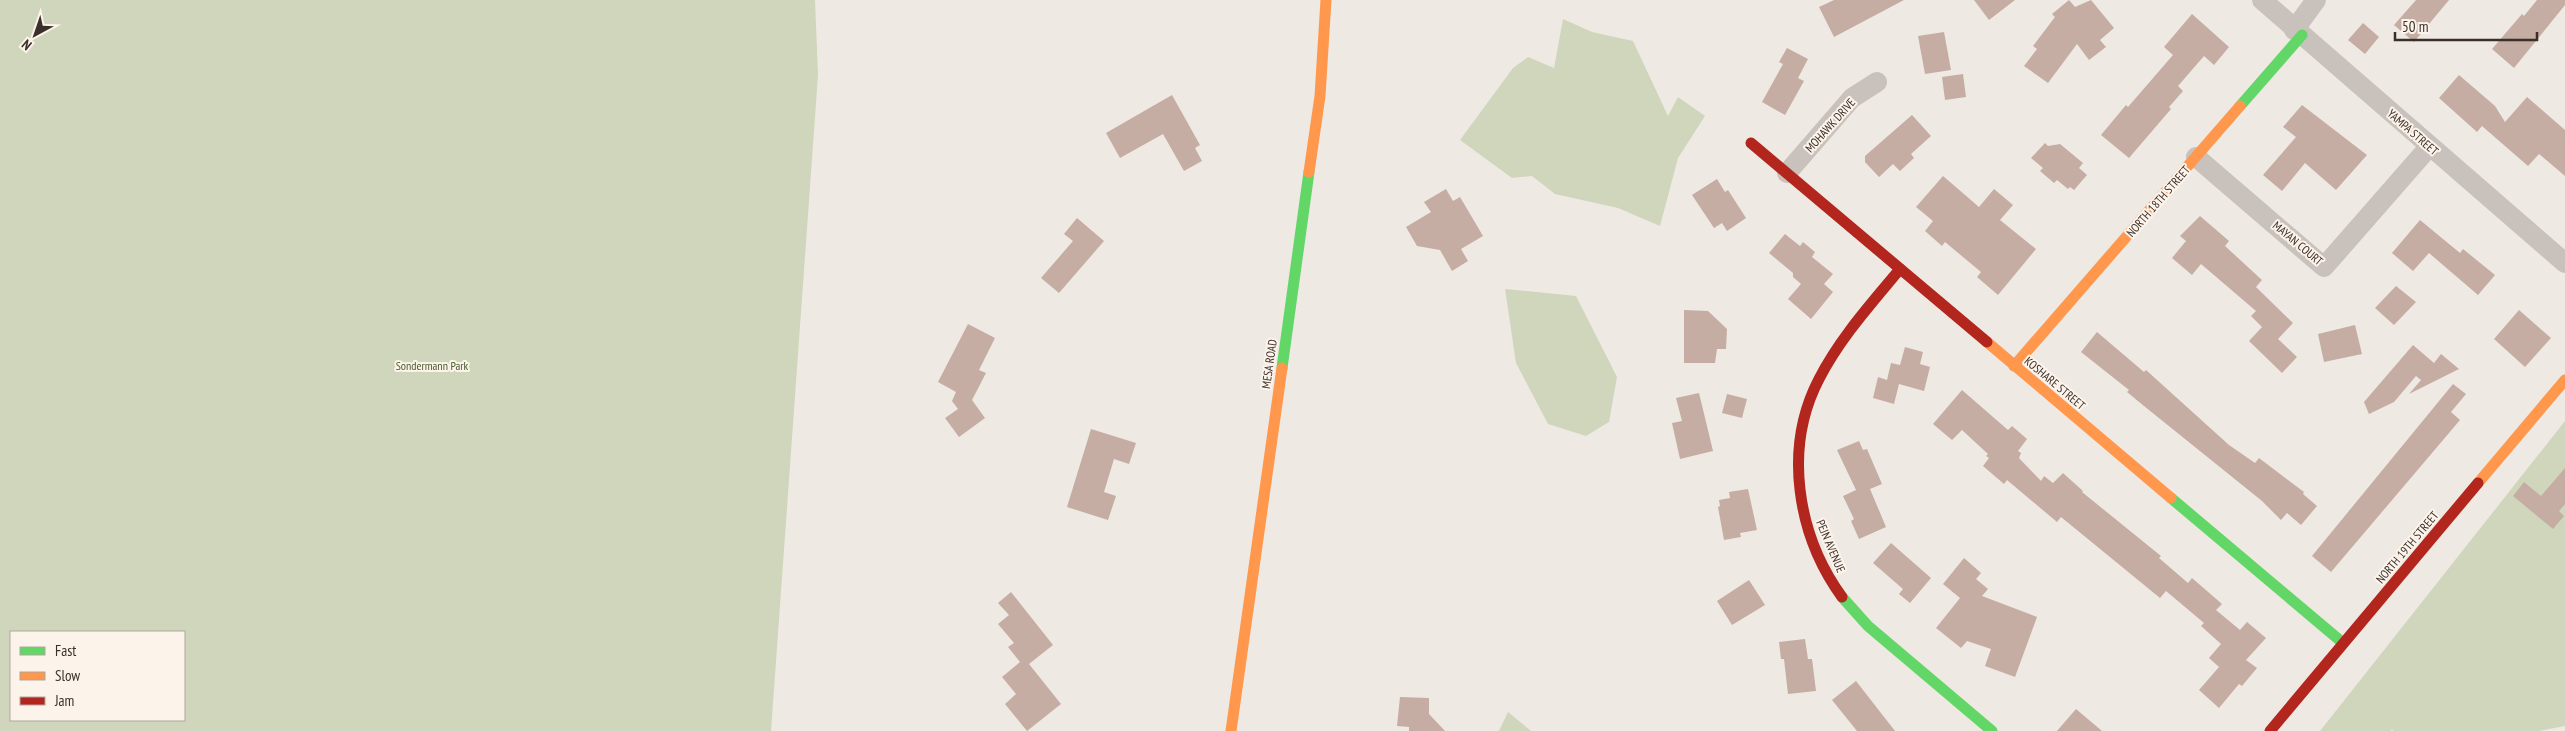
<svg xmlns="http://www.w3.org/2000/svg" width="2565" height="731" viewBox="0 0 2565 731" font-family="'PT Sans Narrow',sans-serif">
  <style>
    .green { fill: #d0d6bb; fill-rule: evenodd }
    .building { fill: #c5ada3 }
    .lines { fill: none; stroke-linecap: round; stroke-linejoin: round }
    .street { stroke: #c9c2bc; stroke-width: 20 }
    .fast { stroke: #63d668; stroke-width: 11 }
    .slow { stroke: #ff974d; stroke-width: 11 }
    .jam { stroke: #b3261e; stroke-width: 11 }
    .labels { text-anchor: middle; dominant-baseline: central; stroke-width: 4; stroke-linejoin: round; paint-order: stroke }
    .street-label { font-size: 12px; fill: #3b2f29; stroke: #fcf4eb }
    .park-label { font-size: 12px; fill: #485c2a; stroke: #fcf4eb }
  </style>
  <rect width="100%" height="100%" fill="#efe9e3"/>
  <!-- green -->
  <g class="green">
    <path d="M 0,0 L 815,0 L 818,75 L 771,731 L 0,731 ZM 11,632 L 184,632 L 184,720 L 11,720 Z"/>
    <path d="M 1563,19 L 1592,32 L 1633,41 L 1668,116 L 1678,97 L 1705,116 L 1678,158 L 1660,226 L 1618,208 L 1555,194 L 1532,176 L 1512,178 L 1460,140 L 1513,68 L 1528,57 L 1554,68 Z"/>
    <path d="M 1505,289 L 1576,296 L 1617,377 L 1609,422 L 1586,436 L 1548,424 L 1516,363 Z"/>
    <path d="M 2565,421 L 2565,726 L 2539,731 L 2393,731 L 2392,729 L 2391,731 L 2320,731 Z"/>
    <path d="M 1508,712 L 1531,731 L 1532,731 L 1499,731 Z"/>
  </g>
  <!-- building -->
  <g class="building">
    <path d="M 1834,0 L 1904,0 L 1834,37 L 1819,7 Z"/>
    <path d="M 1974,0 L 2015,0 L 1989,20 Z"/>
    <path d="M 2069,0 L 2075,7 L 2091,0 L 2114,28 L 2100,40 L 2106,47 L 2089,60 L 2077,44 L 2048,83 L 2024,66 L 2037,49 L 2033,46 L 2055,17 L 2052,14 Z"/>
    <path d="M 2416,0 L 2449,0 L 2414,42 L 2394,25 Z"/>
    <path d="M 2537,0 L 2565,0 L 2565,5 L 2514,68 L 2492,49 L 2522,14 L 2524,16 Z"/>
    <path d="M 2192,14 L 2229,47 L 2214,65 L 2204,56 L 2178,86 L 2183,91 L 2169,107 L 2171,109 L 2129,158 L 2101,135 L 2126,105 L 2128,107 L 2173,55 L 2164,47 Z"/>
    <path d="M 2363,23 L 2379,37 L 2365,54 L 2348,40 Z"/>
    <path d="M 1944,32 L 1951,70 L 1925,74 L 1918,36 Z"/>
    <path d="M 1787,48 L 1808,59 L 1798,78 L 1804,81 L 1785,115 L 1762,102 L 1783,64 L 1779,62 Z"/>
    <path d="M 1963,74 L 1966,97 L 1945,100 L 1942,77 Z"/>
    <path d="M 2459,75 L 2495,106 L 2505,122 L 2527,97 L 2565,130 L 2565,176 L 2539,154 L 2528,166 L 2482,126 L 2477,132 L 2439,98 Z"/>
    <path d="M 1172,95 L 1200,145 L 1195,148 L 1202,161 L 1184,171 L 1163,134 L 1120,158 L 1106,133 Z"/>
    <path d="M 2302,105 L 2367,155 L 2336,190 L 2305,163 L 2282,191 L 2263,175 L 2296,137 L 2283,127 Z"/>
    <path d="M 1912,115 L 1931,136 L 1911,154 L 1914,158 L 1900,171 L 1893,164 L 1879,177 L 1865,162 L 1865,156 Z"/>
    <path d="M 2045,143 L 2048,146 L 2060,144 L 2083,163 L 2079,168 L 2087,175 L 2074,190 L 2070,187 L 2068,189 L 2057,180 L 2054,183 L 2040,171 L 2043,168 L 2031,158 Z"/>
    <path d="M 1943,176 L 1979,207 L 1994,189 L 2013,205 L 2000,220 L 2036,249 L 1998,295 L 1977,277 L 1981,272 L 1945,242 L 1942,246 L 1925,231 L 1933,221 L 1916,207 Z"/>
    <path d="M 1717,179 L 1725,192 L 1728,190 L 1746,218 L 1727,231 L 1722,223 L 1714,228 L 1692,195 Z"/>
    <path d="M 1446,189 L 1453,201 L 1460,197 L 1483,236 L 1461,249 L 1468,261 L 1452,271 L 1440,250 L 1417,246 L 1406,227 L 1431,212 L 1424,202 Z"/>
    <path d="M 2200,216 L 2229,241 L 2225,246 L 2262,280 L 2256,287 L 2293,323 L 2278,339 L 2297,357 L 2282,373 L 2249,341 L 2262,327 L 2251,316 L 2256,311 L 2201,264 L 2192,275 L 2172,258 L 2186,241 L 2180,236 Z"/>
    <path d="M 1077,218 L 1104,241 L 1059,293 L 1041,278 L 1073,241 L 1064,234 Z"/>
    <path d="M 2420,220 L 2460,253 L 2463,249 L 2495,275 L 2478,295 L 2429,253 L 2413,271 L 2392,253 Z"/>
    <path d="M 1785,234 L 1800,246 L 1803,242 L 1815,252 L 1812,257 L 1833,274 L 1824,284 L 1833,292 L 1811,319 L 1788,299 L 1801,284 L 1793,277 L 1793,273 L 1769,253 Z"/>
    <path d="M 2396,286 L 2416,302 L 2394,325 L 2375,308 Z"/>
    <path d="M 1684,310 L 1708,311 L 1727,329 L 1726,349 L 1717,349 L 1715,363 L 1684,363 Z"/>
    <path d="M 2519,310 L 2551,338 L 2525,367 L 2494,339 Z"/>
    <path d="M 968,324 L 995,338 L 979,370 L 986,373 L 972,400 L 985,418 L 959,437 L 945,418 L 958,409 L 952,401 L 956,392 L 938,382 Z"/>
    <path d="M 2355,325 L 2362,354 L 2324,362 L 2318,334 Z"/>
    <path d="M 2097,332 L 2144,372 L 2146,370 L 2229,445 L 2255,463 L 2259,458 L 2304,492 L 2303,494 L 2317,506 L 2301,525 L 2287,513 L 2281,520 L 2262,501 L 2144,406 L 2127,392 L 2129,390 L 2081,352 Z"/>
    <path d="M 2413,345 L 2434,363 L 2441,354 L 2459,369 L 2409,394 L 2421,380 L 2416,376 L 2394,402 L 2369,414 L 2364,402 Z"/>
    <path d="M 1905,347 L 1923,352 L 1920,364 L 1930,367 L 1924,391 L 1899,384 L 1894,404 L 1873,398 L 1878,377 L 1887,380 L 1891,363 L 1900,365 Z"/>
    <path d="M 2453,384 L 2466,394 L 2451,412 L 2460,420 L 2331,572 L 2312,556 Z"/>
    <path d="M 1962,390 L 2008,430 L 2012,426 L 2027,439 L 2018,451 L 2021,453 L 2019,458 L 2041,481 L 2044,476 L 2053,483 L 2063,473 L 2083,491 L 2082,492 L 2161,556 L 2159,558 L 2188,583 L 2192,578 L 2222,604 L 2216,610 L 2240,630 L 2247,622 L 2266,638 L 2246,660 L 2257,668 L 2242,686 L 2239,684 L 2219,708 L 2199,690 L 2219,667 L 2209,658 L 2221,644 L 2201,626 L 2204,623 L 2166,591 L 2160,598 L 2061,517 L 2057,522 L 2007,480 L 2004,484 L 1983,466 L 1989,458 L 1986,456 L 1988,454 L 1962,430 L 1952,440 L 1933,424 Z"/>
    <path d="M 1699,393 L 1713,451 L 1680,459 L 1672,423 L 1682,421 L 1676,398 Z"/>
    <path d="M 1727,394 L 1747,399 L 1742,418 L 1722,413 Z"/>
    <path d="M 1091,429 L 1136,443 L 1129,464 L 1114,459 L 1104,492 L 1116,496 L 1108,520 L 1067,507 Z"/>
    <path d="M 1859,441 L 1863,450 L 1867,449 L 1882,484 L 1870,489 L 1886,527 L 1859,539 L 1851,521 L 1854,519 L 1843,496 L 1856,490 L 1837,450 Z"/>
    <path d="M 2565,468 L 2565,504 L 2559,511 L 2564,516 L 2553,529 L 2513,496 L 2524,482 L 2541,496 Z"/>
    <path d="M 1748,489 L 1757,530 L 1740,533 L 1741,537 L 1724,540 L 1718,507 L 1720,506 L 1719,500 L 1730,498 L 1729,492 Z"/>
    <path d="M 1891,543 L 1931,578 L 1910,603 L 1899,594 L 1903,589 L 1873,563 Z"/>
    <path d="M 1964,558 L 1981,573 L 1976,579 L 1988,589 L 1982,596 L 2037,617 L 2015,677 L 1985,666 L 1991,649 L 1967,641 L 1961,648 L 1936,628 L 1960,598 L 1943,584 Z"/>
    <path d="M 1749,580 L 1765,605 L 1732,625 L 1717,601 Z"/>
    <path d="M 1011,592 L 1053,645 L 1029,664 L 1061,704 L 1027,731 L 1005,704 L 1016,694 L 1002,677 L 1020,662 L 1008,647 L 1014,643 L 998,624 L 1009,615 L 998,603 Z"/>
    <path d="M 1805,639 L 1808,659 L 1812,659 L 1816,691 L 1788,694 L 1784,659 L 1781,659 L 1779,642 Z"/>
    <path d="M 1856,681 L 1895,731 L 1857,731 L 1832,700 Z"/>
    <path d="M 1400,697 L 1429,698 L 1429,714 L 1445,731 L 1409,731 L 1409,727 L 1397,726 Z"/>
    <path d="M 2076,709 L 2102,731 L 2057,731 Z"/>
  </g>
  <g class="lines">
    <!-- street -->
    <g class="street">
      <path d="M 2262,0 L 2565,263"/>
      <path d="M 2294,30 L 2316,0"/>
      <path d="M 2196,157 L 2324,267 L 2429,147"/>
      <path d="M 1787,173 L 1852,98 L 1877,82"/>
    </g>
    <!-- fast -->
    <g class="fast">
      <path d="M 2240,106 L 2302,35"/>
      <path d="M 1282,368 L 1309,172"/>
      <path d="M 2171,498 L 2343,643"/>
      <path d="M 1842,597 L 1868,626 L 1992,731"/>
    </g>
    <!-- slow -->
    <g class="slow">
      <path d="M 1309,172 L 1320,96 L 1326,0"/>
      <path d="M 1987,342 L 2171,498"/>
      <path d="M 2014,366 L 2240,106"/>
      <path d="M 2478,483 L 2565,380"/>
      <path d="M 1231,731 L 1282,368"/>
    </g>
    <!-- jam -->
    <g class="jam">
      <path d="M 1751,143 L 1987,342"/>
      <path d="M 1842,597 C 1797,535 1783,448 1819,379 C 1840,338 1871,304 1900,269"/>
      <path d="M 2270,731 L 2478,483"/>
    </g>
  </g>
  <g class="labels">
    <!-- street labels -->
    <g class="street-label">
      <text transform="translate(1830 125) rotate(-48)">MOHAWK DRIVE</text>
      <text transform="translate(2413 132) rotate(41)">YAMPA STREET</text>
      <text transform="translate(2158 201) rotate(-49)">NORTH 18TH STREET</text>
      <text transform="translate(2298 243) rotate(40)">MAYAN COURT</text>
      <text transform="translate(1269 364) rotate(-82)">MESA ROAD</text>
      <text transform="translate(2055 383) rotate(40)">KOSHARE STREET</text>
      <text transform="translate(1831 546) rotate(67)">PEJN AVENUE</text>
      <text transform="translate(2407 547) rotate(-50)">NORTH 19TH STREET</text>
    </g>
    <!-- park labels -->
    <g class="park-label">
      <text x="432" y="365">Sondermann Park</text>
    </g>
  </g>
  <!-- legend -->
  <rect x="10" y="631" width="175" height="90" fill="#fcf4eb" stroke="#afa59d"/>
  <rect x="20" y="647" width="25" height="8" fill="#63d668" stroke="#afa59d"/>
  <text x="55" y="656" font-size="15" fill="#3b2f29">Fast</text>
  <rect x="20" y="672" width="25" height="8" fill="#ff974d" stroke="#afa59d"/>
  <text x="55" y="681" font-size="15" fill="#3b2f29">Slow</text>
  <rect x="20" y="697" width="25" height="8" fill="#b3261e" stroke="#afa59d"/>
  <text x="55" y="706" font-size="15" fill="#3b2f29">Jam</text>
  <!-- north arrow -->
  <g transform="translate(35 35) rotate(220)" stroke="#fcf4eb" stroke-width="4" paint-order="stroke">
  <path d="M0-4L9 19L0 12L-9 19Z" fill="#3b2f29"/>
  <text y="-8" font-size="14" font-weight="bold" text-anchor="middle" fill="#3b2f29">N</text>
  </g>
  <!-- scale -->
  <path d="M2395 32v8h142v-8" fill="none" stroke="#3b2f29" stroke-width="2.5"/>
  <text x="2402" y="32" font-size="15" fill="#3b2f29" stroke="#fcf4eb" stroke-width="4" paint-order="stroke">50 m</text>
</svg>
